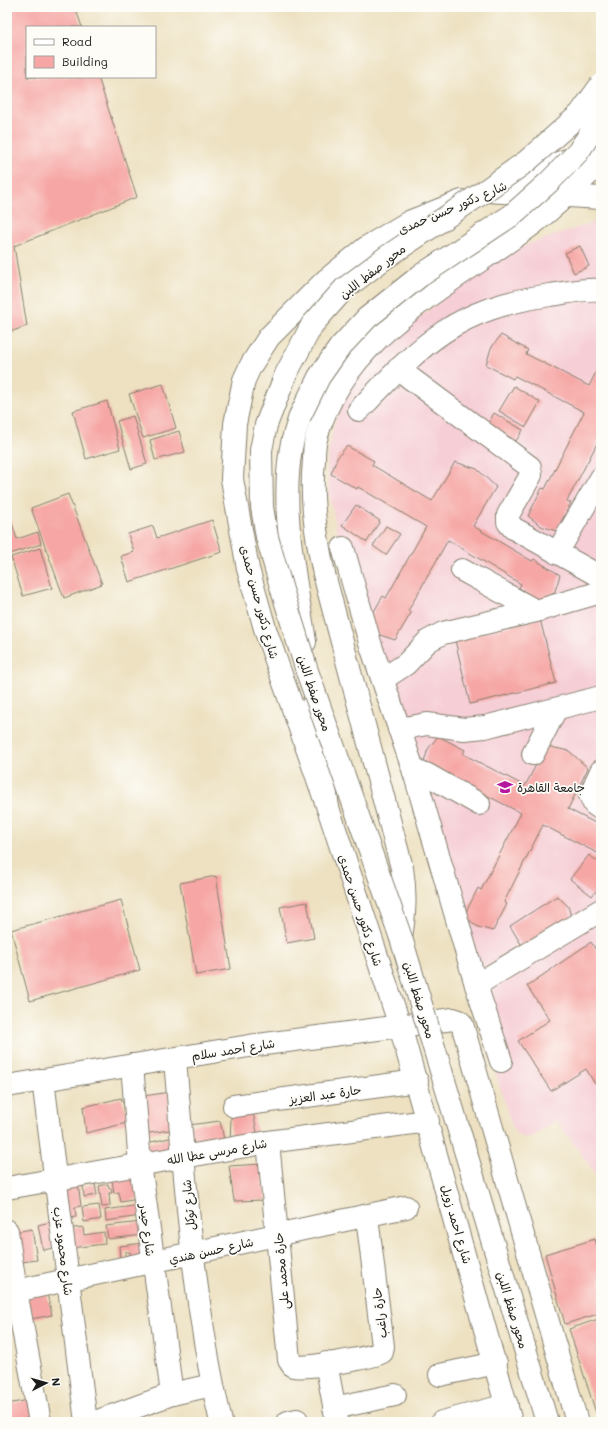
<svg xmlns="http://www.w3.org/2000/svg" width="608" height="1429" viewBox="0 0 608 1429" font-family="Mali,'Playpen Sans Arabic',sans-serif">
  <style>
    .built { fill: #f6cfd6 }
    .building { fill: #f6a7a5 }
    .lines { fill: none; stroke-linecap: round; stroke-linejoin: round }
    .street-casing { stroke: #847e6e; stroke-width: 24 }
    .secondary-casing { stroke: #847e6e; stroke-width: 24 }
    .primary-casing { stroke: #847e6e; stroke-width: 24 }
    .street { stroke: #fff; stroke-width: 22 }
    .secondary { stroke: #fff; stroke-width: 22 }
    .primary { stroke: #fff; stroke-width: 22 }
    .primary-bridge-casing { stroke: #847e6e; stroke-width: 24; stroke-linecap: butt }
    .primary-bridge { stroke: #fff; stroke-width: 22 }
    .labels { text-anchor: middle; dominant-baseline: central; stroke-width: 3.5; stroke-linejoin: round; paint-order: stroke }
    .street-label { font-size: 12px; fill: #1c1c1c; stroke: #fdfcf7 }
    .poi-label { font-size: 12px; fill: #1c1c1c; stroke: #fdfcf7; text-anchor: start }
  </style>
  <rect width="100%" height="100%" fill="#fdfcf7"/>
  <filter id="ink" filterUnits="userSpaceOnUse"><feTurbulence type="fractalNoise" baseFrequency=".025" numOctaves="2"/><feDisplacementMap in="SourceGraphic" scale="8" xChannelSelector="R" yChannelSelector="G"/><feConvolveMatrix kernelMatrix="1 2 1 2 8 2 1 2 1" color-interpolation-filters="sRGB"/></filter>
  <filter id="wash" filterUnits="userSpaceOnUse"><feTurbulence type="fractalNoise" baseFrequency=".012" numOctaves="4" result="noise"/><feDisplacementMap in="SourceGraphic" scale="16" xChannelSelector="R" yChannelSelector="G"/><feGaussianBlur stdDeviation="0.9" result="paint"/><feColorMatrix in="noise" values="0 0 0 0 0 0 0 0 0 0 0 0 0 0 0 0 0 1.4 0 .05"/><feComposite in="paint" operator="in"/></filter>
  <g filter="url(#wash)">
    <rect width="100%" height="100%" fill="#ede1c1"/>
    <!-- built -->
    <path class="built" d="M 601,220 L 601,1181 L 556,1120 L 534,1136 L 525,1138 L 517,1135 L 512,1127 L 350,590 L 330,498 L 327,470 L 329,447 L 335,420 L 345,396 L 362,369 L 382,347 L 468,279 L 517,248 Z"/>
    <g id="blocks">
      <!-- building -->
      <g class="building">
        <path d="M 13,7 L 75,7 L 82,27 L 27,27 L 27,77 L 98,77 L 137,197 L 14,246 L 27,326 L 7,333 L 7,9 Z"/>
        <path d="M 580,246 L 589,266 L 574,273 L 565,253 Z"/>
        <path d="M 501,335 L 528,350 L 526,354 L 589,386 L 601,362 L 601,436 L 567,501 L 571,503 L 556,531 L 541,526 L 528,516 L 542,488 L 545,489 L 584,412 L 515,376 L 513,379 L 486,365 L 491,348 Z"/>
        <path d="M 163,384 L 176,428 L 143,438 L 129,394 Z"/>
        <path d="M 514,386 L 540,402 L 526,427 L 499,411 Z"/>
        <path d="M 107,401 L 120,449 L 86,459 L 73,411 Z"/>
        <path d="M 494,413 L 523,430 L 516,441 L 488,424 Z"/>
        <path d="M 133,416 L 147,464 L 131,469 L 117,421 Z"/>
        <path d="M 179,431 L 185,452 L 155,460 L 150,440 Z"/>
        <path d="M 347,446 L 374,461 L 372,465 L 432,501 L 455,462 L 477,469 L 496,487 L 473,526 L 532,561 L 534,559 L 560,575 L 555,591 L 543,603 L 519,588 L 521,584 L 448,540 L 408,611 L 411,613 L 395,640 L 380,635 L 367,623 L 383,596 L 386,598 L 426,527 L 358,487 L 357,489 L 331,474 L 337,458 Z"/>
        <path d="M 68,494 L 102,584 L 64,598 L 31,508 Z"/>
        <path d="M 356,505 L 380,521 L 367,542 L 342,525 Z"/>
        <path d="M 7,508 L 17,539 L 38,532 L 41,544 L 7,555 Z"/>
        <path d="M 212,520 L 222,552 L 129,582 L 121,556 L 134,552 L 128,534 L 153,526 L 157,538 Z"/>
        <path d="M 386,526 L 400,534 L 386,555 L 373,546 Z"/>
        <path d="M 40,548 L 52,588 L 23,596 L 11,557 Z"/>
        <path d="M 540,619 L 556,683 L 470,704 L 455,640 Z"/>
        <path d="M 438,736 L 465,750 L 463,754 L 525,786 L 546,746 L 569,751 L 588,768 L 568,809 L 601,826 L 601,855 L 543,825 L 504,902 L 507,904 L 493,931 L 478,927 L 464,916 L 478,888 L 481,890 L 521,813 L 451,777 L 423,765 L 428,749 Z"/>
        <path d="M 589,855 L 601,864 L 601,885 L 592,896 L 570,879 Z"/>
        <path d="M 216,876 L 231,969 L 196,975 L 180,883 Z"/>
        <path d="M 557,896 L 568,906 L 572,920 L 524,949 L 510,926 Z"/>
        <path d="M 121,900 L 140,970 L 30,1001 L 11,930 Z"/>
        <path d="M 307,902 L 314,938 L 287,943 L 280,907 Z"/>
        <path d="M 591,942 L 601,958 L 601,1080 L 595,1084 L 586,1069 L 551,1091 L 518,1041 L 550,1020 L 527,986 Z"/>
        <path d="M 170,1092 L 176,1129 L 143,1134 L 137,1097 Z"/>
        <path d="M 121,1098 L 131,1122 L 86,1133 L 83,1107 Z"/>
        <path d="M 253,1113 L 258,1137 L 230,1142 L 231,1117 Z"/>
        <path d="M 220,1121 L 225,1144 L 191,1150 L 189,1125 Z"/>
        <path d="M 174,1137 L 180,1168 L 151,1172 L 147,1143 Z"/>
        <path d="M 261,1164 L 266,1200 L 234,1201 L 229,1166 Z"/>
        <path d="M 135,1176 L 138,1199 L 121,1202 L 119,1192 L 114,1193 L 112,1180 Z"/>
        <path d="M 78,1183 L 81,1206 L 75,1207 L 76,1217 L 63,1219 L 59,1185 Z"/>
        <path d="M 95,1184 L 97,1195 L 84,1197 L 83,1186 Z"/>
        <path d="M 108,1184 L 109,1188 L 111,1188 L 112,1193 L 109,1193 L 110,1206 L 102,1207 L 99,1186 Z"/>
        <path d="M 99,1205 L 101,1219 L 84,1222 L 82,1207 Z"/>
        <path d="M 140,1205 L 141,1216 L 106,1221 L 105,1210 Z"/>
        <path d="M 54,1221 L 59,1247 L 43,1250 L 38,1225 Z"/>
        <path d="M 141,1222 L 143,1235 L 108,1239 L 106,1226 Z"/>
        <path d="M 83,1227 L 84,1235 L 104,1232 L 105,1244 L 70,1248 L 67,1229 Z"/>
        <path d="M 32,1229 L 37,1260 L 13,1263 L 9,1233 Z"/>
        <path d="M 595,1239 L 601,1259 L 601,1313 L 565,1324 L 545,1254 Z"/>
        <path d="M 144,1243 L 146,1262 L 131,1260 L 130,1252 L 125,1252 L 125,1260 L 120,1260 L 119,1246 Z"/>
        <path d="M 47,1293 L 52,1315 L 31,1319 L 27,1296 Z"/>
        <path d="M 601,1318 L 601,1422 L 599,1422 L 569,1329 Z"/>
        <path d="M 34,1399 L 37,1417 L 7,1422 L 7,1404 Z"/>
      </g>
    </g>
  </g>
  <g filter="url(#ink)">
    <use href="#blocks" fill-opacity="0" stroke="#847e6e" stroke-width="1"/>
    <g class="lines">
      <defs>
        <g id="street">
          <path d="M 496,188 C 529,174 565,156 601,154"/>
          <path d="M 462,201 L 409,222 L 367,247 L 326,280 L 269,337 L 251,365 L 244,380 L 235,424 L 232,479 L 248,569 L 266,632 L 328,808 L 400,1026 L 511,1422"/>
          <path d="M 398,369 L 530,467 L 531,475 L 508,515 L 508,522 L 513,528 L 601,577"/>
          <path d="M 359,410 C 423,343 454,309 550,295 C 566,293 584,288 601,290"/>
          <path d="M 343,548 L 371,646 L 414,772 L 476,985 L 501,1061"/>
          <path d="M 557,553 L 601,478"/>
          <path d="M 462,570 L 536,611"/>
          <path d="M 383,679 L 406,664 L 428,641 L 443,633 L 536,611 L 601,592"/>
          <path d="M 399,729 L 427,724 L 464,729 L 485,727 L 601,697"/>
          <path d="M 533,754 L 556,709"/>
          <path d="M 601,771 L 590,795 L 594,804 L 601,809"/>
          <path d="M 414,772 L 426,774 L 479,804"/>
          <path d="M 476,985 L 601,910"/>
          <path d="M 175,1059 C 185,1180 193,1303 221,1422"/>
          <path d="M 132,1065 L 140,1164 L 172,1394"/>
          <path d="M 43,1080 L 86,1422"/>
          <path d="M 7,1086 L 249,1046 L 453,1019 L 459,1021 L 462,1024 L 577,1422"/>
          <path d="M 234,1106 L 417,1081"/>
          <path d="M 268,1142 L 289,1360 L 293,1366 C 304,1369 373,1358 382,1352 L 383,1346 L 367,1217"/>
          <path d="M 7,1188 L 268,1142 L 428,1121"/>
          <path d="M 7,1231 L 16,1291 L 40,1422"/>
          <path d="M 16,1291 L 406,1207"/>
          <path d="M 326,1363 L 337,1421"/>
          <path d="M 440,1375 L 496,1363"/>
          <path d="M 334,1408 L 395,1395"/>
          <path d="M 95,1422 L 172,1394 L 212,1385"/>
          <path d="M 288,1422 L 297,1420"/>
          <path d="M 442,1422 L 507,1405"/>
        </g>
        <g id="secondary">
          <path d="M 487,191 L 601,198"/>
          <path d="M 401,938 C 405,912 406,894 402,868 L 324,574 C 316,536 310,499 314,460 C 314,453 314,446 316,439 C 342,340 442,289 519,234 C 549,213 575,187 601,162"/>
        </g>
        <g id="primary">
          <path d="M 300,416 C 297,427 293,437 291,448 C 280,512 296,579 305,642"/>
          <path d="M 313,704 L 328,808"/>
        </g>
      </defs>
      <!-- street casing -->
      <use href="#street" class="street-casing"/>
      <!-- secondary casing -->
      <use href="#secondary" class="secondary-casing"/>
      <!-- primary casing -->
      <use href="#primary" class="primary-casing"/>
      <!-- street -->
      <use href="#street" class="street"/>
      <!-- secondary -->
      <use href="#secondary" class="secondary"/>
      <!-- primary -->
      <use href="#primary" class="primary"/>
      <defs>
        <g id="primary-bridge">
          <path d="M 300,416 L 319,377 L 340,347 L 367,318 L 420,276 L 512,215 L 549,182 L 578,152 L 601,117"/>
          <path d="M 547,1422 L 401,938 L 307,671 L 282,590 L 267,537 L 262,507 L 261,450 L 266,425 L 286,374 L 312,325 L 344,289 L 385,258 L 485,191 L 527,161 L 580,114 L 601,85"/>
        </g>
      </defs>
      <!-- primary-bridge casing -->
      <use href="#primary-bridge" class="primary-bridge-casing"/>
      <!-- primary-bridge -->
      <use href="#primary-bridge" class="primary-bridge"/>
    </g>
  </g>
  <!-- icons -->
  <defs>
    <symbol id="university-bare" viewBox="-9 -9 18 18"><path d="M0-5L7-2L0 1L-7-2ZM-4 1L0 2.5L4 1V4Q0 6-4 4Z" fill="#b5179e" stroke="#fdfcf7" stroke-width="2.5" paint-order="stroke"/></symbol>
  </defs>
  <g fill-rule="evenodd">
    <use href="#university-bare" x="494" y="776" width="22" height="22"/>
  </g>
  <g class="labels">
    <!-- street labels -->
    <g class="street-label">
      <text transform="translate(452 207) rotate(-23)">شارع دكتور حسن حمدى</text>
      <text transform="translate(372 271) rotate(-38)">محور صفط اللبن</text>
      <text transform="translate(260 602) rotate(75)">شارع دكتور حسن حمدى</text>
      <text transform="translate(315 693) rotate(71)">محور صفط اللبن</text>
      <text transform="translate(361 910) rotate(72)">شارع دكتور حسن حمدى</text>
      <text transform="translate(420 1000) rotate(73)">محور صفط اللبن</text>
      <text transform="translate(233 1049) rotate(-9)">شارع أحمد سلام</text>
      <text transform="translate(325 1094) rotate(-8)">حارة عبد العزيز</text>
      <text transform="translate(217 1151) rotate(-10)">شارع مرسى عطا الله</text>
      <text transform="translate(188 1205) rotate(-95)">شارع توكل</text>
      <text transform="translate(457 1224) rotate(74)">شارع احمد زويل</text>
      <text transform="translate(148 1230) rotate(83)">شارع حيدر</text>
      <text transform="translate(211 1250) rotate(-12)">شارع حسن هندي</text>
      <text transform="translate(64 1251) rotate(83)">شارع محمود عزب</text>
      <text transform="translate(281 1271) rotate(-95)">حارة محمد على</text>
      <text transform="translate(513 1310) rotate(73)">محور صفط اللبن</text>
      <text transform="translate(379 1313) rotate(-97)">حارة راغب</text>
    </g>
    <!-- poi labels -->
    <g class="poi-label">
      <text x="517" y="787">جامعة القاهرة</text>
    </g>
  </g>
  <!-- margin -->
  <rect width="608" height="1429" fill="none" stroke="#fdfcf7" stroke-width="24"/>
  <!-- legend -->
  <rect x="26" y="26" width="130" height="52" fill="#fdfcf7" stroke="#a3a29f"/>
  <rect x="34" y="39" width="20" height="6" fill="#ffffff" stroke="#a3a29f"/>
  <text x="62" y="46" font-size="12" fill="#1c1c1c">Road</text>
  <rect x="34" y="56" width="20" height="12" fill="#f6a7a5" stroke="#a3a29f"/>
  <text x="62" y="66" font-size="12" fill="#1c1c1c">Building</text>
  <!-- north arrow -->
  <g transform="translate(46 1383) rotate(84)" stroke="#fdfcf7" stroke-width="3" paint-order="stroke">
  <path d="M0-3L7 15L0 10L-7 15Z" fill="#1c1c1c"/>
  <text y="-6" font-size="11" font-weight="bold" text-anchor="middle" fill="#1c1c1c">N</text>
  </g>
</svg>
